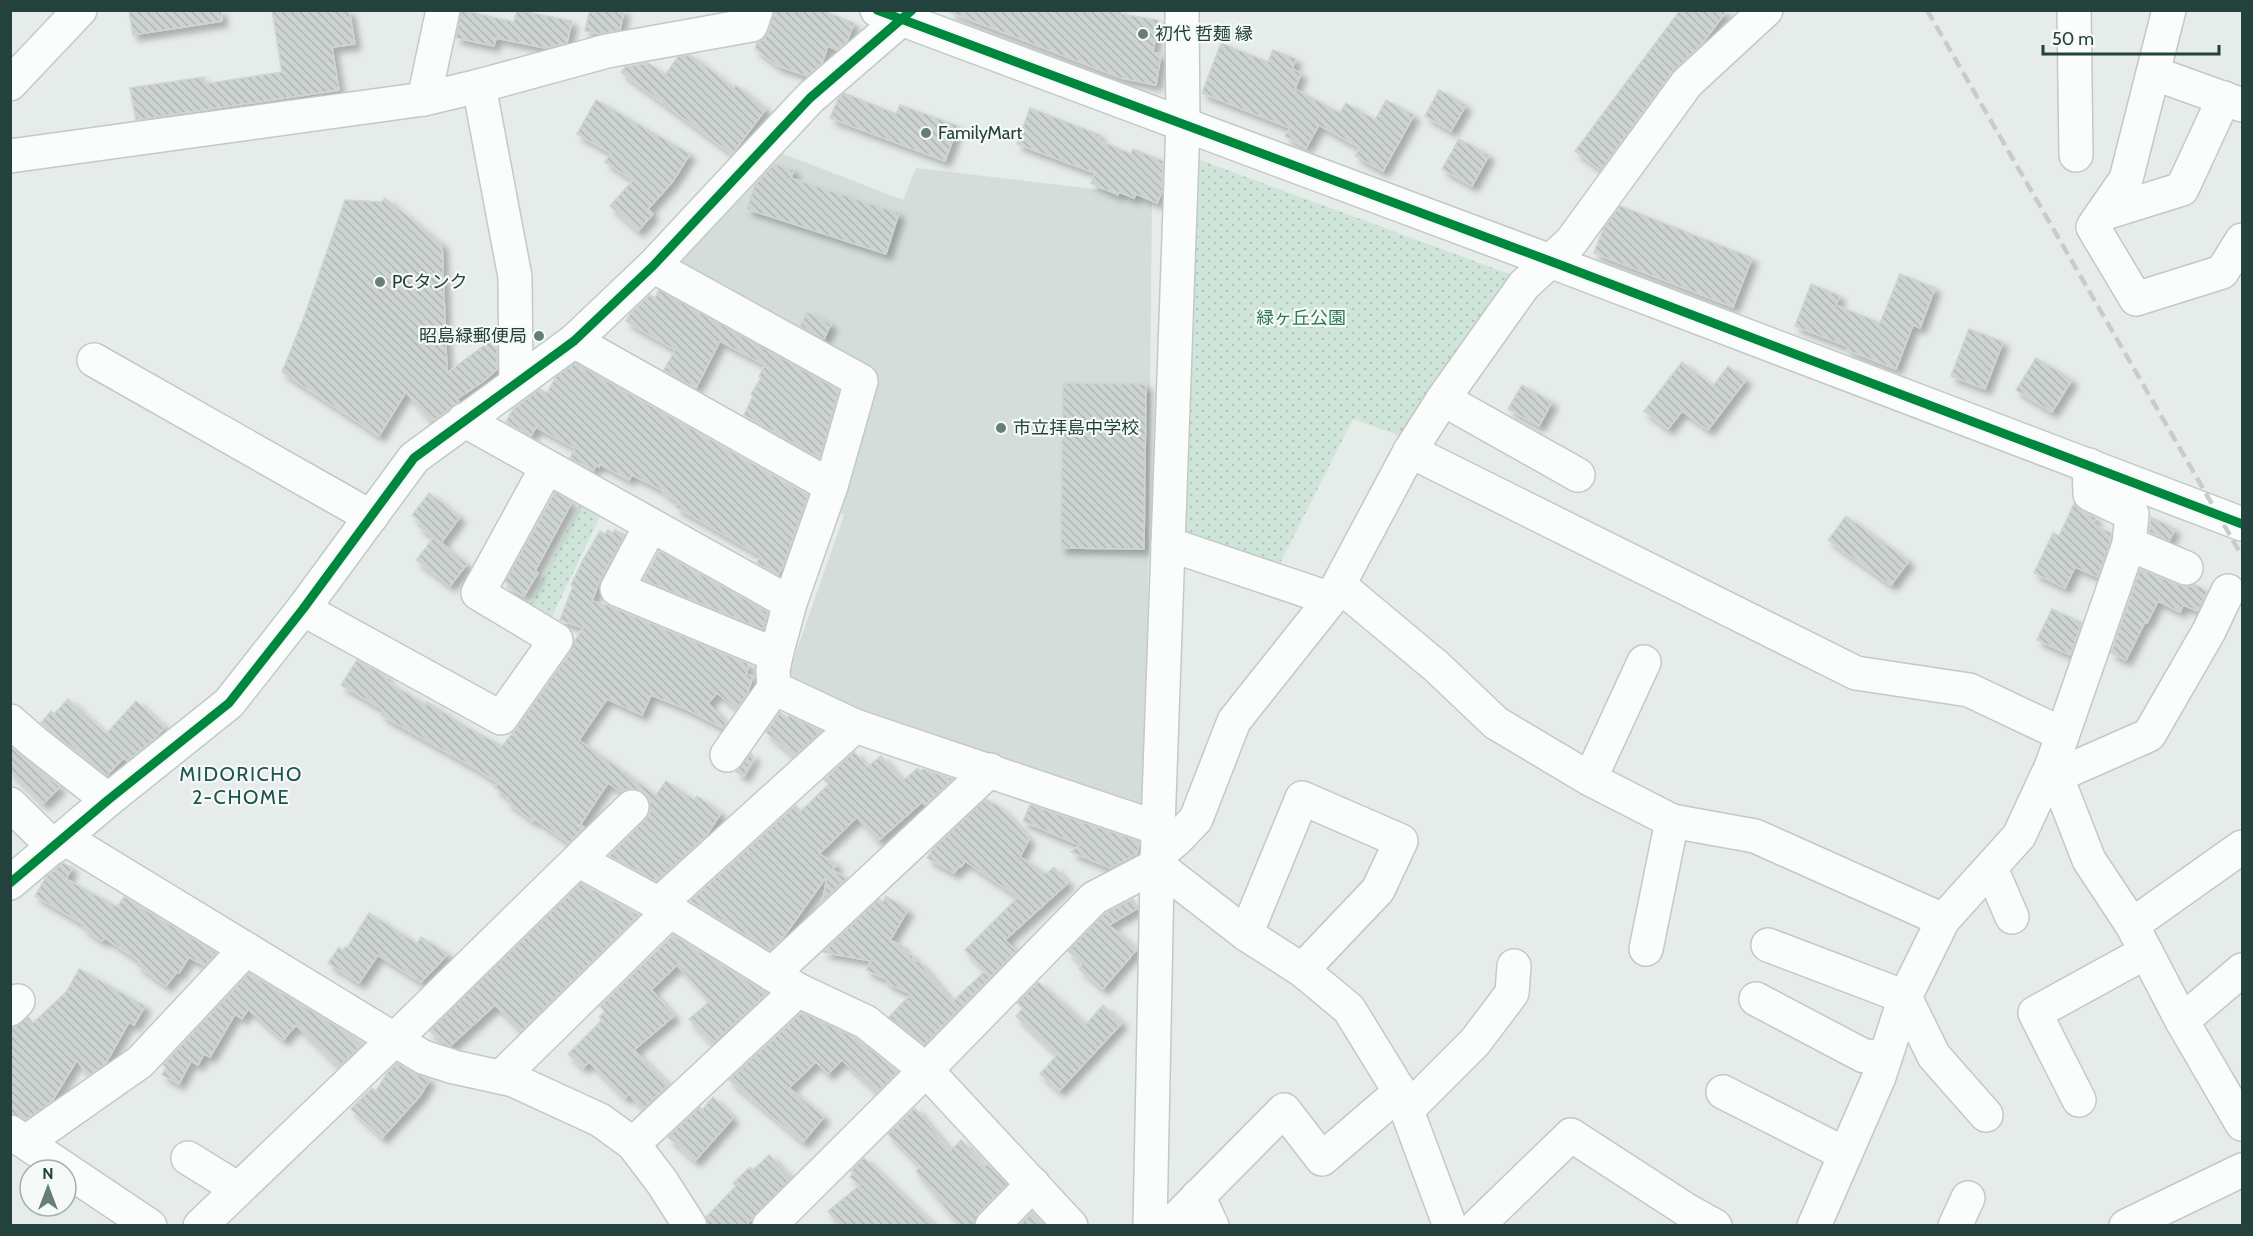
<svg xmlns="http://www.w3.org/2000/svg" width="2253" height="1236" viewBox="0 0 2253 1236" font-family="Cabin,'Noto Sans JP',sans-serif">
  <style>
    .built { fill: #d4ddda }
    .park { fill: url(#park-dots) }
    .building { fill: url(#building-back-hatch); stroke: #cfd5d3; stroke-width: 1.5; filter: url(#shadow) }
    .lines { fill: none; stroke-linecap: round; stroke-linejoin: round }
    .minor-casing { stroke: #c3c9c7; stroke-width: 36 }
    .minor { stroke: #fbfcfc; stroke-width: 33 }
    .rail { stroke: #c8cdcb; stroke-width: 4.5; stroke-dasharray: 12 6; stroke-linecap: butt }
    .cycleway-casing { stroke: #f5faf8; stroke-width: 13 }
    .cycleway { stroke: #00873e; stroke-width: 9 }
    .poi-dot { fill: #677d7a; stroke: #f5faf8; stroke-width: 2 }
    .labels { text-anchor: middle; dominant-baseline: central; stroke-width: 4.5; stroke-linejoin: round; paint-order: stroke }
    .poi-label { font-size: 18px; fill: #23413d; stroke: #f5faf8; text-anchor: start }
    .park-label { font-size: 18px; fill: #2c7954; stroke: #f5faf8 }
    .neighbourhood-label { font-size: 20px; letter-spacing: 1.5px; fill: #1e544e; stroke: #f5faf8 }
  </style>
  <defs>
    <pattern id="park-dots" width="8" height="8" patternUnits="userSpaceOnUse" patternTransform="scale(1.5)"><rect width="8" height="8" fill="#cfe5d9"/><path d="M2 2h.1M6 6h.1" fill="none" stroke="#b1c6bb" stroke-width="1.8" stroke-linecap="round"/></pattern>
    <pattern id="building-back-hatch" width="6" height="6" patternUnits="userSpaceOnUse" patternTransform="scale(1.5)"><rect width="6" height="6" fill="#cdd3d1"/><path d="M-1 5l2 2M0 0l6 6M5-1l2 2" fill="none" stroke="#b0b6b4"/></pattern>
    <filter id="shadow"><feDropShadow dx="5.5" dy="5.5" stdDeviation="3" flood-color="#0004"/></filter>
  </defs>
  <rect width="100%" height="100%" fill="#e6ecea"/>
  <!-- built -->
  <path class="built" d="M 763,146 L 903,200 L 916,168 L 1152,196 L 1146,815 L 786,681 L 844,515 L 824,503 L 871,371 L 660,257 Z"/>
  <!-- park -->
  <g class="park">
    <path d="M 1192,157 L 1515,276 L 1488,305 L 1403,437 L 1353,419 L 1274,575 L 1182,547 Z"/>
    <path d="M 583,499 L 601,514 L 552,617 L 530,605 Z"/>
  </g>
  <!-- building -->
  <g class="building">
    <path d="M 129,10 L 221,10 L 222,21 L 133,35 Z"/>
    <path d="M 272,10 L 349,10 L 355,44 L 332,47 L 339,90 L 136,120 L 130,88 L 204,77 L 205,84 L 282,72 Z"/>
    <path d="M 461,10 L 514,22 L 517,10 L 572,21 L 567,43 L 545,48 L 496,38 L 494,46 L 456,38 Z"/>
    <path d="M 590,10 L 624,10 L 620,30 L 600,34 L 585,31 Z"/>
    <path d="M 774,10 L 821,10 L 854,23 L 847,41 L 837,50 L 828,46 L 822,63 L 807,76 L 778,66 L 755,49 L 757,42 L 764,39 L 769,31 Z"/>
    <path d="M 951,10 L 1122,10 L 1121,14 L 1158,20 L 1153,53 L 1161,54 L 1156,85 L 1121,78 L 950,12 Z"/>
    <path d="M 1680,10 L 1727,10 L 1702,44 L 1672,72 L 1601,170 L 1575,151 Z"/>
    <path d="M 1221,43 L 1268,62 L 1273,50 L 1296,59 L 1292,69 L 1301,73 L 1295,89 L 1340,113 L 1346,103 L 1375,120 L 1386,100 L 1414,115 L 1383,171 L 1355,156 L 1360,148 L 1319,125 L 1306,148 L 1285,136 L 1290,128 L 1202,93 Z"/>
    <path d="M 691,55 L 734,88 L 736,85 L 766,109 L 732,154 L 621,72 L 625,67 L 648,63 L 665,75 L 678,57 Z"/>
    <path d="M 1439,90 L 1466,105 L 1451,131 L 1425,116 Z"/>
    <path d="M 844,93 L 896,114 L 900,105 L 958,126 L 945,161 L 830,118 L 838,99 Z"/>
    <path d="M 596,100 L 690,154 L 673,181 L 648,209 L 653,214 L 638,231 L 610,206 L 633,180 L 605,162 L 611,153 L 577,134 Z"/>
    <path d="M 1030,108 L 1100,135 L 1098,140 L 1131,154 L 1133,149 L 1163,161 L 1162,192 L 1157,203 L 1136,194 L 1134,198 L 1119,192 L 1118,195 L 1091,183 L 1095,173 L 1017,144 Z"/>
    <path d="M 1459,139 L 1489,155 L 1472,186 L 1442,169 Z"/>
    <path d="M 774,164 L 794,170 L 791,178 L 899,213 L 886,254 L 747,209 L 755,185 Z"/>
    <path d="M 385,198 L 442,244 L 447,373 L 490,341 L 497,350 L 497,369 L 485,380 L 457,399 L 459,402 L 434,420 L 430,421 L 406,392 L 379,436 L 282,372 L 303,320 L 345,200 L 382,202 Z"/>
    <path d="M 1620,206 L 1752,258 L 1733,307 L 1594,253 L 1603,229 Z"/>
    <path d="M 1900,274 L 1935,288 L 1920,328 L 1913,325 L 1896,369 L 1847,350 L 1849,347 L 1795,326 L 1811,284 L 1840,296 L 1836,305 L 1880,323 Z"/>
    <path d="M 659,290 L 839,390 L 820,458 L 744,415 L 753,396 L 751,394 L 761,378 L 759,376 L 765,365 L 720,341 L 696,388 L 664,370 L 675,350 L 626,321 L 630,314 L 650,295 L 655,298 Z"/>
    <path d="M 807,312 L 831,324 L 824,339 L 800,326 Z"/>
    <path d="M 1969,329 L 2003,342 L 1985,389 L 1951,376 Z"/>
    <path d="M 2036,358 L 2072,380 L 2052,412 L 2016,390 Z"/>
    <path d="M 1682,362 L 1713,386 L 1728,366 L 1746,380 L 1708,430 L 1682,411 L 1668,429 L 1644,411 Z"/>
    <path d="M 575,363 L 808,495 L 784,564 L 778,575 L 757,563 L 761,556 L 676,507 L 679,502 L 663,493 L 664,491 L 632,475 L 629,480 L 600,464 L 599,467 L 596,465 L 593,471 L 570,458 L 575,448 L 536,427 L 531,436 L 506,422 L 513,409 L 540,389 L 547,393 L 556,377 Z"/>
    <path d="M 1063,383 L 1146,384 L 1144,549 L 1061,548 Z"/>
    <path d="M 1522,385 L 1552,402 L 1539,426 L 1508,409 Z"/>
    <path d="M 555,492 L 572,502 L 535,571 L 538,573 L 524,596 L 507,587 L 509,584 L 505,582 Z"/>
    <path d="M 429,493 L 460,517 L 441,543 L 418,526 L 421,522 L 412,515 Z"/>
    <path d="M 2074,504 L 2082,511 L 2096,518 L 2093,524 L 2111,533 L 2111,540 L 2098,577 L 2075,567 L 2065,588 L 2034,573 L 2053,533 L 2059,536 Z"/>
    <path d="M 1846,516 L 1909,561 L 1891,585 L 1828,540 Z"/>
    <path d="M 2151,517 L 2175,529 L 2169,541 L 2149,532 Z"/>
    <path d="M 608,530 L 613,533 L 615,530 L 625,535 L 600,580 L 592,601 L 609,606 L 749,664 L 746,674 L 753,676 L 748,692 L 737,709 L 717,693 L 708,703 L 726,724 L 723,728 L 686,709 L 651,695 L 642,715 L 607,699 L 579,740 L 656,795 L 666,781 L 694,800 L 697,796 L 721,813 L 706,836 L 656,881 L 609,856 L 645,820 L 650,813 L 650,802 L 645,794 L 636,789 L 628,789 L 621,792 L 608,783 L 580,825 L 584,827 L 569,843 L 534,819 L 533,821 L 506,801 L 509,798 L 495,788 L 498,783 L 475,768 L 381,715 L 384,710 L 341,685 L 357,660 L 387,677 L 385,680 L 426,705 L 427,702 L 468,728 L 502,746 L 516,729 L 571,651 L 575,640 L 583,628 L 560,620 L 573,586 L 571,585 L 583,560 L 600,531 L 605,534 Z"/>
    <path d="M 434,537 L 467,564 L 450,586 L 416,560 Z"/>
    <path d="M 659,551 L 768,612 L 763,629 L 643,580 Z"/>
    <path d="M 2140,569 L 2179,585 L 2188,587 L 2194,584 L 2207,591 L 2198,611 L 2183,605 L 2180,612 L 2158,601 L 2147,623 L 2145,622 L 2126,660 L 2111,653 Z"/>
    <path d="M 2052,609 L 2082,623 L 2070,655 L 2037,640 Z"/>
    <path d="M 68,699 L 106,734 L 136,701 L 165,727 L 152,741 L 127,761 L 124,758 L 107,775 L 41,723 L 51,711 L 54,714 Z"/>
    <path d="M 780,712 L 787,718 L 789,716 L 822,731 L 794,756 L 766,732 Z"/>
    <path d="M 10,746 L 60,787 L 43,804 L 10,771 Z"/>
    <path d="M 854,752 L 867,767 L 881,756 L 902,781 L 918,768 L 920,771 L 923,769 L 953,779 L 925,805 L 922,802 L 878,841 L 857,817 L 819,854 L 837,864 L 832,870 L 847,878 L 823,901 L 827,876 L 782,939 L 770,950 L 690,901 L 796,805 L 801,811 L 829,784 L 824,780 Z"/>
    <path d="M 751,753 L 754,757 L 744,776 L 736,772 Z"/>
    <path d="M 986,799 L 1002,809 L 1029,839 L 1020,857 L 1046,874 L 1054,867 L 1068,883 L 1005,940 L 1016,951 L 924,1045 L 889,1017 L 911,994 L 887,983 L 888,980 L 866,970 L 871,961 L 823,952 L 879,899 L 883,902 L 886,896 L 908,910 L 890,940 L 904,947 L 902,950 L 913,956 L 912,959 L 919,962 L 952,1002 L 985,971 L 965,950 L 1018,897 L 965,861 L 961,867 L 959,866 L 954,873 L 927,858 L 932,850 Z"/>
    <path d="M 1030,805 L 1139,841 L 1137,854 L 1110,868 L 1071,852 L 1079,845 L 1023,821 Z"/>
    <path d="M 63,863 L 72,868 L 66,879 L 117,907 L 124,897 L 217,953 L 205,966 L 189,957 L 179,973 L 177,972 L 166,986 L 137,965 L 140,961 L 105,938 L 102,941 L 83,928 L 85,925 L 35,896 L 46,877 Z"/>
    <path d="M 581,883 L 639,915 L 521,1031 L 495,1005 L 450,1046 L 429,1031 Z"/>
    <path d="M 1133,899 L 1138,908 L 1109,925 L 1137,949 L 1103,989 L 1079,969 L 1082,964 L 1068,951 L 1105,913 Z"/>
    <path d="M 369,913 L 417,944 L 421,937 L 448,954 L 421,982 L 378,955 L 359,983 L 328,963 L 339,947 L 343,950 L 345,947 L 347,948 Z"/>
    <path d="M 673,935 L 767,993 L 712,1044 L 689,1019 L 710,1001 L 677,965 L 651,990 L 674,1016 L 634,1050 L 668,1085 L 643,1109 L 629,1094 L 625,1098 L 589,1062 L 583,1068 L 568,1054 L 602,1020 L 599,1017 L 605,1012 L 600,1006 Z"/>
    <path d="M 79,969 L 145,1006 L 134,1025 L 129,1022 L 106,1063 L 88,1076 L 77,1060 L 52,1101 L 25,1120 L 13,1114 L 10,1110 L 10,1027 L 15,1027 L 28,1017 L 33,1023 L 67,991 Z"/>
    <path d="M 249,973 L 351,1035 L 361,1045 L 339,1067 L 296,1025 L 283,1040 L 248,1009 L 242,1019 L 235,1014 L 210,1057 L 204,1054 L 198,1065 L 191,1061 L 179,1084 L 162,1075 L 166,1067 L 163,1065 Z"/>
    <path d="M 1038,982 L 1086,1024 L 1103,1005 L 1122,1023 L 1059,1091 L 1040,1074 L 1057,1055 L 1016,1016 L 1023,1008 L 1017,1003 Z"/>
    <path d="M 802,1012 L 856,1038 L 898,1072 L 877,1092 L 842,1060 L 828,1074 L 816,1062 L 789,1088 L 824,1117 L 803,1142 L 729,1080 Z"/>
    <path d="M 397,1063 L 413,1073 L 430,1079 L 420,1096 L 382,1138 L 351,1109 L 372,1088 L 376,1091 L 387,1073 Z"/>
    <path d="M 713,1097 L 733,1118 L 695,1161 L 668,1137 L 700,1107 L 702,1110 Z"/>
    <path d="M 915,1108 L 950,1151 L 961,1140 L 985,1166 L 987,1164 L 1007,1184 L 979,1213 L 974,1226 L 960,1226 L 916,1171 L 921,1167 L 888,1134 Z"/>
    <path d="M 769,1155 L 791,1178 L 745,1226 L 709,1226 L 706,1217 L 736,1186 L 733,1183 L 750,1167 L 753,1170 Z"/>
    <path d="M 864,1158 L 871,1165 L 935,1226 L 840,1226 L 828,1211 L 860,1185 L 850,1177 L 853,1173 L 851,1171 Z"/>
    <path d="M 1032,1212 L 1045,1226 L 1019,1226 Z"/>
  </g>
  <g class="lines">
    <defs>
      <g id="minor">
        <path d="M 877,10 L 1550,261 L 2242,524"/>
        <path d="M 2074,10 L 2076,155"/>
        <path d="M 2169,10 L 2126,179 L 2093,227 L 2136,299 L 2222,272 L 2242,240"/>
        <path d="M 2153,73 L 2242,105"/>
        <path d="M 10,84 L 80,10"/>
        <path d="M 479,86 L 515,277 L 516,383"/>
        <path d="M 424,99 L 443,10"/>
        <path d="M 10,156 L 424,99 L 479,86 L 607,51 L 751,25 L 756,10"/>
        <path d="M 2102,214 L 2182,189 L 2224,98"/>
        <path d="M 653,266 L 861,381 L 831,486 L 790,603 L 776,655 L 773,670 L 774,688 L 727,755"/>
        <path d="M 574,341 L 831,486"/>
        <path d="M 94,360 L 371,517"/>
        <path d="M 1443,399 L 1578,475"/>
        <path d="M 464,420 L 790,603"/>
        <path d="M 1410,451 L 1856,673 L 1969,690 L 2062,734"/>
        <path d="M 651,525 L 617,589 L 776,655"/>
        <path d="M 1168,544 L 1331,599"/>
        <path d="M 2129,544 L 2186,568"/>
        <path d="M 1339,585 L 1437,667 L 1496,723 L 1590,779 L 1672,821 L 1755,836 L 1943,920"/>
        <path d="M 303,609 L 501,718 L 556,640 L 478,593 L 547,467"/>
        <path d="M 774,688 L 855,726 L 1158,828"/>
        <path d="M 10,721 L 34,742 L 108,800"/>
        <path d="M 2052,765 L 2089,860 L 2132,925 L 2182,1021 L 2242,1124"/>
        <path d="M 2056,776 L 2149,735 L 2209,631 L 2228,591"/>
        <path d="M 1590,779 L 1644,662"/>
        <path d="M 10,804 L 54,847"/>
        <path d="M 64,838 L 423,1057 L 454,1067 L 513,1080 L 600,1120 L 633,1144 L 662,1182 L 690,1226"/>
        <path d="M 1157,856 L 1176,840 L 1196,819 L 1234,721 L 1331,599 L 1410,451 L 1443,399 L 1499,320 L 1524,285 L 1571,242 L 1687,83 L 1766,10"/>
        <path d="M 578,860 L 659,904 L 798,990 L 866,1022 L 926,1070 L 1071,1226"/>
        <path d="M 1157,865 L 1246,934 L 1302,970 L 1349,1009 L 1400,1092 L 1450,1226"/>
        <path d="M 1991,868 L 2012,917"/>
        <path d="M 10,883 L 108,800 L 229,703 L 303,609 L 414,458 L 574,341 L 653,266 L 810,98 L 912,10"/>
        <path d="M 659,904 L 855,726"/>
        <path d="M 2132,925 L 2242,847"/>
        <path d="M 1246,934 L 1302,798 L 1401,841 L 1378,890 L 1302,970"/>
        <path d="M 1768,945 L 1905,997 L 1934,1056 L 1986,1115"/>
        <path d="M 1646,949 L 1672,821"/>
        <path d="M 772,974 L 990,770"/>
        <path d="M 1756,999 L 1864,1056 L 1884,1057"/>
        <path d="M 10,1009 L 18,1001"/>
        <path d="M 2182,1021 L 2242,970"/>
        <path d="M 501,1077 L 670,911"/>
        <path d="M 1723,1092 L 1845,1154"/>
        <path d="M 2079,1100 L 2035,1013 L 2146,952"/>
        <path d="M 1407,1110 L 1475,1042 L 1512,993 L 1514,966"/>
        <path d="M 10,1132 L 150,1226"/>
        <path d="M 26,1142 L 140,1062 L 246,949"/>
        <path d="M 633,1144 L 798,990"/>
        <path d="M 188,1158 L 238,1189"/>
        <path d="M 1198,1196 L 1212,1226"/>
        <path d="M 200,1226 L 395,1039 L 632,807"/>
        <path d="M 769,1226 L 926,1070 L 1094,898 L 1157,865"/>
        <path d="M 992,1226 L 1033,1184"/>
        <path d="M 1150,1226 L 1158,828 L 1183,124 L 1182,10"/>
        <path d="M 1169,1226 L 1284,1110 L 1322,1159 L 1400,1092"/>
        <path d="M 1477,1226 L 1571,1135 L 1688,1211 L 1715,1226"/>
        <path d="M 1814,1226 L 1879,1077 L 1905,997 L 1943,920 L 2019,836 L 2052,765 L 2129,544 L 2132,514 L 2090,494 L 2089,465"/>
        <path d="M 1955,1226 L 1968,1198"/>
        <path d="M 2126,1226 L 2242,1170"/>
      </g>
    </defs>
    <!-- minor casing -->
    <use href="#minor" class="minor-casing"/>
    <!-- minor -->
    <use href="#minor" class="minor"/>
    <!-- rail -->
    <path class="rail" d="M 1927,10 L 2242,556"/>
    <defs>
      <g id="cycleway">
        <path d="M 877,10 L 1550,261 L 2242,524"/>
        <path d="M 10,883 L 108,800 L 229,703 L 303,609 L 414,458 L 574,341 L 653,266 L 810,98 L 912,10"/>
      </g>
    </defs>
    <!-- cycleway casing -->
    <use href="#cycleway" class="cycleway-casing"/>
    <!-- cycleway -->
    <use href="#cycleway" class="cycleway"/>
  </g>
  <!-- markers -->
  <g class="poi-dot">
    <circle cx="1143" cy="34" r="6"/>
    <circle cx="926" cy="133" r="6"/>
    <circle cx="380" cy="282" r="6"/>
    <circle cx="539" cy="336" r="6"/>
    <circle cx="1001" cy="428" r="6"/>
  </g>
  <g class="labels">
    <!-- poi labels -->
    <g class="poi-label">
      <text x="1155" y="34">初代 哲麺 縁</text>
      <text x="938" y="133">FamilyMart</text>
      <text x="392" y="282">PCタンク</text>
      <text x="527" y="336" text-anchor="end">昭島緑郵便局</text>
      <text x="1013" y="428">市立拝島中学校</text>
    </g>
    <!-- park labels -->
    <g class="park-label">
      <text x="1301" y="318">緑ヶ丘公園</text>
    </g>
    <!-- neighbourhood labels -->
    <g class="neighbourhood-label">
      <text x="241" y="774">MIDORICHO<tspan x="241" dy="23">2-CHOME</tspan></text>
    </g>
  </g>
  <!-- border -->
  <rect width="2253" height="1236" fill="none" stroke="#23413d" stroke-width="24"/>
  <!-- north arrow -->
  <g transform="translate(48 1188)"><circle r="28" fill="#f5faf8" stroke="#a1b0ad" stroke-width="1.5"/>
  <path d="M0-4.5L10 22L0 15L-10 22Z" fill="#677d7a"/>
  <text y="-9" font-size="16" font-weight="bold" text-anchor="middle" fill="#23413d">N</text>
  </g>
  <!-- scale -->
  <path d="M2043 45v9h176v-9" fill="none" stroke="#23413d" stroke-width="3"/>
  <text x="2052" y="45" font-size="18" fill="#23413d" stroke="#f5faf8" stroke-width="4.5" paint-order="stroke">50 m</text>
</svg>
